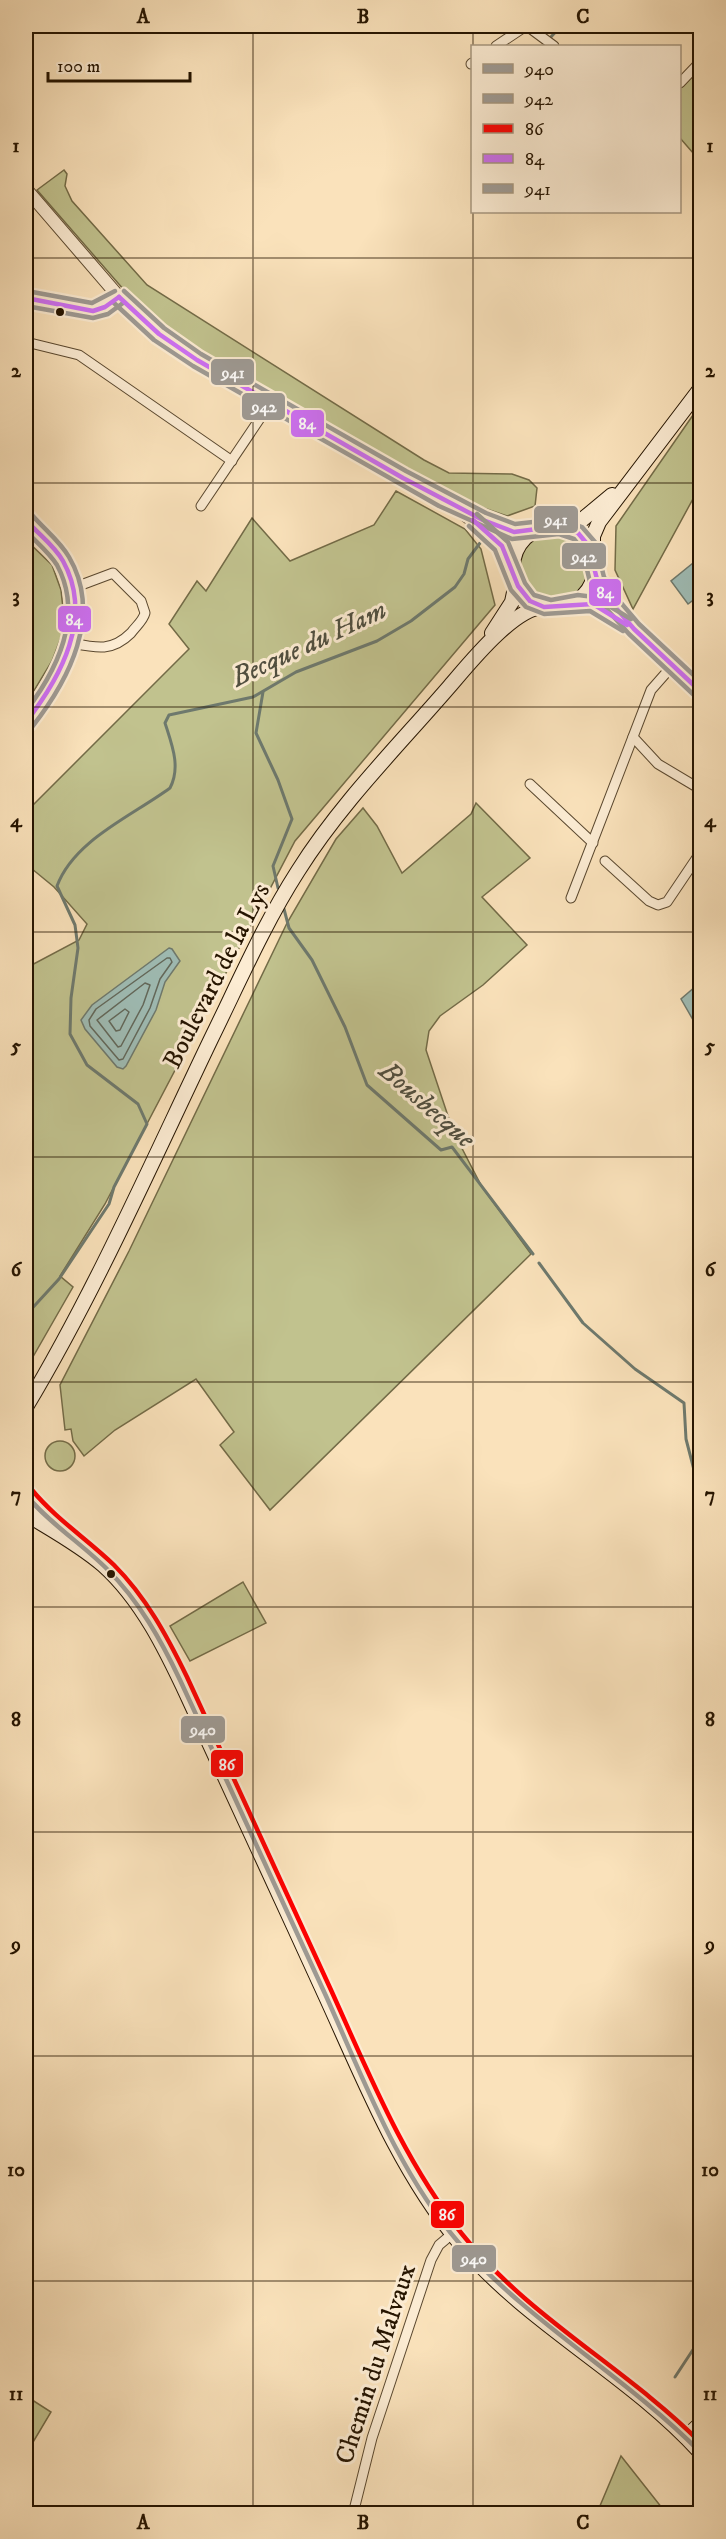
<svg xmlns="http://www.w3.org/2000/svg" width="726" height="2539" viewBox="0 0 726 2539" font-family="'IM FELL DW Pica',serif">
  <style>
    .green { fill: #c1c28e; stroke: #736b47; stroke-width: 1.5 }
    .water { fill: #9fbdb6; stroke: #6e796d; stroke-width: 1.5 }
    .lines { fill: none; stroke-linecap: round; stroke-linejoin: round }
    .shore { stroke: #62685b; stroke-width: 1.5 }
    .stream { stroke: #6e796d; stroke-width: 3 }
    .minor-casing { stroke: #5a482f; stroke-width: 11 }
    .tertiary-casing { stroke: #5a482f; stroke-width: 14 }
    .secondary-casing { stroke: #251400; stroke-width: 16 }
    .minor { stroke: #fcecd3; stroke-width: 9 }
    .tertiary { stroke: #fcecd3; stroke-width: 12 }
    .secondary { stroke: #fcecd3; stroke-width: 14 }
    .bus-1-casing { stroke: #fcecd3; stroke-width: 9 }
    .bus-2-casing { stroke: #fcecd3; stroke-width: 9 }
    .bus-3-casing { stroke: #fcecd3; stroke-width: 9 }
    .bus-4-casing { stroke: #fcecd3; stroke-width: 9 }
    .bus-5-casing { stroke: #fcecd3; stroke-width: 9 }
    .bus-1 { stroke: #9e9a94; stroke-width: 4.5 }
    .bus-2 { stroke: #9e9a94; stroke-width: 4.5 }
    .bus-3 { stroke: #fe0000; stroke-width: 4.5 }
    .bus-4 { stroke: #ce70f6; stroke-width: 4.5 }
    .bus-5 { stroke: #9e9a94; stroke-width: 4.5 }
    .grid { fill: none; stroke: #251400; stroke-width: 1.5; stroke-opacity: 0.55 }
    .bus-dot { fill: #251400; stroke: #fcecd3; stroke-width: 2 }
    .labels { text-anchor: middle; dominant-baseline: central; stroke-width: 6; stroke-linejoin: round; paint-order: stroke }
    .street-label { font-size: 26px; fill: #251400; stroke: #fcecd3 }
    .water-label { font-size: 27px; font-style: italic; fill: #504f40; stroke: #fcecd3 }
    .line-badge { stroke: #fcecd3; stroke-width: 2 }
    .badge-label { font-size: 16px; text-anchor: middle; font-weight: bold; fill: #fff }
    .neatline { fill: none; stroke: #251400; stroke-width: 2 }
    .grid-label { font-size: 20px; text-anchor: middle; font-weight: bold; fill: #251400 }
  </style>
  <rect width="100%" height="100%" fill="#fae2bb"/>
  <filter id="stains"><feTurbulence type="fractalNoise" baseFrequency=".00333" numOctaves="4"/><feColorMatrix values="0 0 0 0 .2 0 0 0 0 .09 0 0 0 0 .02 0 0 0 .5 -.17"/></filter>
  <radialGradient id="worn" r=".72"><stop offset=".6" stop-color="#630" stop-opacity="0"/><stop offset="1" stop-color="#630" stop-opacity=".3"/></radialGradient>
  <!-- green -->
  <g class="green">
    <path d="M 700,69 L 700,161 L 680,138 L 680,88 Z"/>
    <path d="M 64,170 L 67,174 L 65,186 L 72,201 L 147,285 L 424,460 L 449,473 L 512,474 L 529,480 L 537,488 L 535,506 L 507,516 L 449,496 L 195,349 L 153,320 L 131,298 L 37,190 Z"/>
    <path d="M 700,405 L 700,486 L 633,609 L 615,570 L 616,526 Z"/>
    <path d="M 396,491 L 465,529 L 481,549 L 495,605 L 295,841 L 105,1204 L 60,1276 L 73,1287 L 26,1369 L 26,968 L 79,940 L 87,924 L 54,887 L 26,864 L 26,812 L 189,649 L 169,624 L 197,581 L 206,591 L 252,518 L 290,561 L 374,525 Z"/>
    <circle cx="553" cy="567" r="35"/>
    <path d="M 26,540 L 52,565 L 61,590 L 65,627 L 52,661 L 26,704 Z"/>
    <path d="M 476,803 L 530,858 L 482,897 L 527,945 L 483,985 L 440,1016 L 429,1031 L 426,1050 L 453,1131 L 482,1187 L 531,1254 L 270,1510 L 220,1445 L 234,1432 L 196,1379 L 115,1430 L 84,1456 L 73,1441 L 71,1429 L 65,1430 L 60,1385 L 129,1251 L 287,923 L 336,839 L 363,808 L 377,826 L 402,873 L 471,814 Z"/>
    <circle cx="60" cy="1456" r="15"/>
    <path d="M 243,1582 L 266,1623 L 190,1661 L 170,1626 Z"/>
    <path d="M 26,2396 L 51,2412 L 26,2454 Z"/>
    <path d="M 621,2456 L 666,2513 L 597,2513 Z"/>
  </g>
  <!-- water -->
  <g class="water">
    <path d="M 693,563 L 700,573 L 700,595 L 688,604 L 671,581 Z"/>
    <path d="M 169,948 L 172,949 L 180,961 L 165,982 L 156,1010 L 126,1066 L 123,1069 L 117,1067 L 85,1029 L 81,1020 L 92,1005 Z"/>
    <path d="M 696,986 L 700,987 L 700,1032 L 681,999 Z"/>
  </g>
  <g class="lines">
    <!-- shore -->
    <g class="shore">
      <path d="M 167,958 L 170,958 L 172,962 L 160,979 L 150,1008 L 123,1059 L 119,1060 L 90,1026 L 89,1020 L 96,1009 Z"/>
      <path d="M 145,983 L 150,985 L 143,1005 L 121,1046 L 118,1047 L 97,1020 Z"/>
      <path d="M 125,1009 L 129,1012 L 120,1030 L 116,1031 L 109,1021 Z"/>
    </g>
    <!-- stream -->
    <g class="stream">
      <path d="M 550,38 L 561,26"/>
      <path d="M 263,692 L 256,733 L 278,780 L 292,819 L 273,866 L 278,888"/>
      <path d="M 284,909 L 289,928 L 312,960 L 345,1027 L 367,1085 L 441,1150 L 452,1147 L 533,1254"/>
      <path d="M 539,1263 L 583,1323 L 635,1369 L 684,1403 L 686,1439 L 700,1493"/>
      <path d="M 26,1315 L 59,1279 L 109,1204 L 114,1187 L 147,1124 L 138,1104 L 87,1065 L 70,1034 L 71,998 L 78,948 L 75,925 L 57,886 C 74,840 132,816 170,788 C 181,767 172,745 165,723 L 169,715 L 253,697 L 296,672 L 377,641 L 411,621 L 455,587 L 464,574 L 468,559 L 480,543"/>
      <path d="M 675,2377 L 700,2339"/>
    </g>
    <defs>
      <g id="minor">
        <path d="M 527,26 L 554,46"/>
        <path d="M 496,46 L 526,26"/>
        <path d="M 471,64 L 472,63"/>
        <path d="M 680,83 L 700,62"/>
        <path d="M 26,342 L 79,355 L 232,461"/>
        <path d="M 201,506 L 271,402"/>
        <path d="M 26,520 C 37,534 53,545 63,561 C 95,615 62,680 26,722"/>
        <path d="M 72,643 C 96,648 112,652 131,633 C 136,626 143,621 145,613 L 141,601 L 113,573 L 73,588"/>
        <path d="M 633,737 L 658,764 L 700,789"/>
        <path d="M 530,784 L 593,843"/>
        <path d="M 605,861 L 649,901 L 658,905 L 667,902 L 700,853"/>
        <path d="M 571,898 L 651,690 L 673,665"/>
        <path d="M 353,2514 L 372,2438 L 431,2260 L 439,2245 L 452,2234"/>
      </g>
      <g id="tertiary">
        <path d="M 26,189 L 119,297 L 159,334 L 214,370 L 455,507 L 496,539 L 506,553 L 512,570"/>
        <path d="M 26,298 L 93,311 L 105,307 L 119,297"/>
        <path d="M 478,517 L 514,533 L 533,531"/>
        <path d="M 595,570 L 599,584 L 628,621"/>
        <path d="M 572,604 C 615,599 671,662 700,691"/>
      </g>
      <g id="secondary">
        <circle cx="554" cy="567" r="41"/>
        <path d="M 560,526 L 583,519 L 612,495"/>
        <path d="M 593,552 L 593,536 L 599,522 L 700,389"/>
        <path d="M 492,633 L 512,602 L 516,583"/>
        <path d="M 26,1407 C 96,1290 152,1162 211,1039 C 239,982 264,924 298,871 C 340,804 398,746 449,687 C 468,665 514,607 544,607"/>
        <path d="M 26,1495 L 53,1525"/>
        <path d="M 26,1514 C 52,1530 80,1545 103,1565 C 142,1600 166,1650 188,1697 C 234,1797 281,1898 327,1999 C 365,2082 399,2169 458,2241 C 527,2324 628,2373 700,2452"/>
        <path d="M 686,2437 L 700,2424"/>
      </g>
    </defs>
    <!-- minor casing -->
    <use href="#minor" class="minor-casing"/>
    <!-- tertiary casing -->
    <use href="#tertiary" class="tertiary-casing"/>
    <!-- secondary casing -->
    <use href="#secondary" class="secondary-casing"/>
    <!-- minor -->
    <use href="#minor" class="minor"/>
    <!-- tertiary -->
    <use href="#tertiary" class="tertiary"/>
    <!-- secondary -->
    <use href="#secondary" class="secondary"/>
    <defs>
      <path id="bus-1" d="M 26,1495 C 50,1524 81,1543 107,1569 C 139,1601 161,1640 180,1680 C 229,1785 277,1890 326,1996 C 364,2080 398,2172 459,2243 C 530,2323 625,2376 700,2452"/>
      <g id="bus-2">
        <path d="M 114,303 L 154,340 L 193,366 L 439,506 L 512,539 L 559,534 L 574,539 L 582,549 L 590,582 L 604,606 L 629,634 L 695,696"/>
        <path d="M 26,306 L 93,318 L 108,314 L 123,303"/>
        <path d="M 469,526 L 495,550 L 511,590 L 526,607 L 544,614 L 590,611 L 623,631"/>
        <path d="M 26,531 C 36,542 49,552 57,565 C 84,615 57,670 26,711"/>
      </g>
      <path id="bus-3" d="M 32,1490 C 56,1519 87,1539 114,1565 C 146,1597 167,1636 187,1677 C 235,1781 283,1885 331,1990 C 369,2074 404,2161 462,2234 C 528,2317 626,2368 700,2442"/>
      <g id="bus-4">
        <path d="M 119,297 L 159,334 L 197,360 L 403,478 L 483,520 L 514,532 L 560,526 L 578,533 L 588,545 L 597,579 L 610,601 L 634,629 L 700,691"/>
        <path d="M 26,298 L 93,311 L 105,307 L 119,297"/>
        <path d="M 26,520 C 38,534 54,545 63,561 C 94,617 61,677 26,722"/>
        <path d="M 473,520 L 502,546 L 518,586 L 530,601 L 544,607 L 593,604 L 627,625"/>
      </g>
      <g id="bus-5">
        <path d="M 27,291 L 92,303 L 115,291"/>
        <path d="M 124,291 L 164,328 L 201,354 L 406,471 L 486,513 L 515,524 L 560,519 L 582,527 L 595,542 L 604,577 L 616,597 L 639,624 L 700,681"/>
        <path d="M 477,514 L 508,542 L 525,583 L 534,595 L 551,600 L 578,595 L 594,597 L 631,619"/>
        <path d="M 32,515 C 44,529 60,541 69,557 C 103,615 69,680 32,727"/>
      </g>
    </defs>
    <!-- bus-1 casing -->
    <use href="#bus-1" class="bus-1-casing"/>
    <!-- bus-2 casing -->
    <use href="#bus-2" class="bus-2-casing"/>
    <!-- bus-3 casing -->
    <use href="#bus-3" class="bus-3-casing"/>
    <!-- bus-4 casing -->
    <use href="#bus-4" class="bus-4-casing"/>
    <!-- bus-5 casing -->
    <use href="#bus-5" class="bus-5-casing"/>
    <!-- bus-1 -->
    <use href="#bus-1" class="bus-1"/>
    <!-- bus-2 -->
    <use href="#bus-2" class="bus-2"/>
    <!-- bus-3 -->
    <use href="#bus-3" class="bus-3"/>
    <!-- bus-4 -->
    <use href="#bus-4" class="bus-4"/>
    <!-- bus-5 -->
    <use href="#bus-5" class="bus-5"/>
  </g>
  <!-- grid -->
  <path class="grid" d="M 253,26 L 253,2514M 473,26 L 473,46M 473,212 L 473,2514M 26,258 L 700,258M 26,483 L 700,483M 26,707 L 700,707M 26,932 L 700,932M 26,1157 L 700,1157M 26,1382 L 700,1382M 26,1607 L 700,1607M 26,1832 L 700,1832M 26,2056 L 700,2056M 26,2281 L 700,2281"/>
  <!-- markers -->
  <g class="bus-dot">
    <circle cx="60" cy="312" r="5"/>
    <circle cx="111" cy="1574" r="5"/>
  </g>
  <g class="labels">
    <!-- street labels -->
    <g class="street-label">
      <text transform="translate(217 976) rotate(-63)">Boulevard de la Lys</text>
      <text transform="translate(376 2364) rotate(-72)">Chemin du Malvaux</text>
    </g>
    <!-- water labels -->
    <g class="water-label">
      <text transform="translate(309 644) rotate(-25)">Becque du Ham</text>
      <text transform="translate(427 1105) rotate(41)">Bousbecque</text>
    </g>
  </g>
  <g class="line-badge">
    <rect x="210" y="358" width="45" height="28" rx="6" fill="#9e9a94"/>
    <rect x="241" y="392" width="45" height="29" rx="6" fill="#9e9a94"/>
    <rect x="290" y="409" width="35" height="29" rx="6" fill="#ce70f6"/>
    <rect x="533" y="505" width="46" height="29" rx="6" fill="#9e9a94"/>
    <rect x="561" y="542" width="46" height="28" rx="6" fill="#9e9a94"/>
    <rect x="588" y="578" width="34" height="29" rx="6" fill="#ce70f6"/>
    <rect x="57" y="605" width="35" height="28" rx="6" fill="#ce70f6"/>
    <rect x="180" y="1715" width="46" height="29" rx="6" fill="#9e9a94"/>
    <rect x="210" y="1749" width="34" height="29" rx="6" fill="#fe0000"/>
    <rect x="430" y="2200" width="35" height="29" rx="6" fill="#fe0000"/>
    <rect x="451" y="2244" width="46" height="29" rx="6" fill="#9e9a94"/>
  </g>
  <g class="badge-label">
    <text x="233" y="378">941</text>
    <text x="264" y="412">942</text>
    <text x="307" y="429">84</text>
    <text x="556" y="525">941</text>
    <text x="584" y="562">942</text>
    <text x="605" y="598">84</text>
    <text x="74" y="625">84</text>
    <text x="203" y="1735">940</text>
    <text x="227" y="1770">86</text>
    <text x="447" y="2220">86</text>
    <text x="474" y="2264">940</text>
  </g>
  <!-- margin -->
  <rect width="726" height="2539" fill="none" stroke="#fae2bb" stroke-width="66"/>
  <!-- legend -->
  <rect x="471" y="45" width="210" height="168" fill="#fcecd3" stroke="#a6967f" stroke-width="1.5"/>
  <rect x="483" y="64" width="30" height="9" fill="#9e9a94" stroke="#a6967f" stroke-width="1.5"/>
  <text x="525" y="75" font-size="18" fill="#251400">940</text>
  <rect x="483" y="94" width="30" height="9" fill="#9e9a94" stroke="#a6967f" stroke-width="1.5"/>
  <text x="525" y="105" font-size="18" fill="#251400">942</text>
  <rect x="483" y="124" width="30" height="9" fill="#fe0000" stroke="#a6967f" stroke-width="1.5"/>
  <text x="525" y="135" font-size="18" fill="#251400">86</text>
  <rect x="483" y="154" width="30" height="9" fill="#ce70f6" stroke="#a6967f" stroke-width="1.5"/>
  <text x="525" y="165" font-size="18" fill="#251400">84</text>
  <rect x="483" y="184" width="30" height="9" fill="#9e9a94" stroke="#a6967f" stroke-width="1.5"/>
  <text x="525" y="195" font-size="18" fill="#251400">941</text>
  <!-- scale -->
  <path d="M48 72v9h142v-9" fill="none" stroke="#251400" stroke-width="3"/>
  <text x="57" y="72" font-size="18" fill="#251400" stroke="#fcecd3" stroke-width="4.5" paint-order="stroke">100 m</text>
  <rect x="33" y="33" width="660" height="2473" class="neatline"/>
  <g class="grid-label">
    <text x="143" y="23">A</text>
    <text x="363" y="23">B</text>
    <text x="583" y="23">C</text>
    <text x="16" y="152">1</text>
    <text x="710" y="152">1</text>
    <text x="16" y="377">2</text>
    <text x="710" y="377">2</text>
    <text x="16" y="602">3</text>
    <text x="710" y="602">3</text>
    <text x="16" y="827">4</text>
    <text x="710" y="827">4</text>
    <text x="16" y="1052">5</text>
    <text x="710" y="1052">5</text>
    <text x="16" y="1276">6</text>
    <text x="710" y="1276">6</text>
    <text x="16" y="1501">7</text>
    <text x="710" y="1501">7</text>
    <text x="16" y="1726">8</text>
    <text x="710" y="1726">8</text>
    <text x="16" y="1951">9</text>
    <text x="710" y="1951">9</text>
    <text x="16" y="2176">10</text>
    <text x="710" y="2176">10</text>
    <text x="16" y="2400">11</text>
    <text x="710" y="2400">11</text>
    <text x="143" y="2529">A</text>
    <text x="363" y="2529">B</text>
    <text x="583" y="2529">C</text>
  </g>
  <rect width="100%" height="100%" filter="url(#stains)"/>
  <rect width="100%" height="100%" fill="url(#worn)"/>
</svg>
